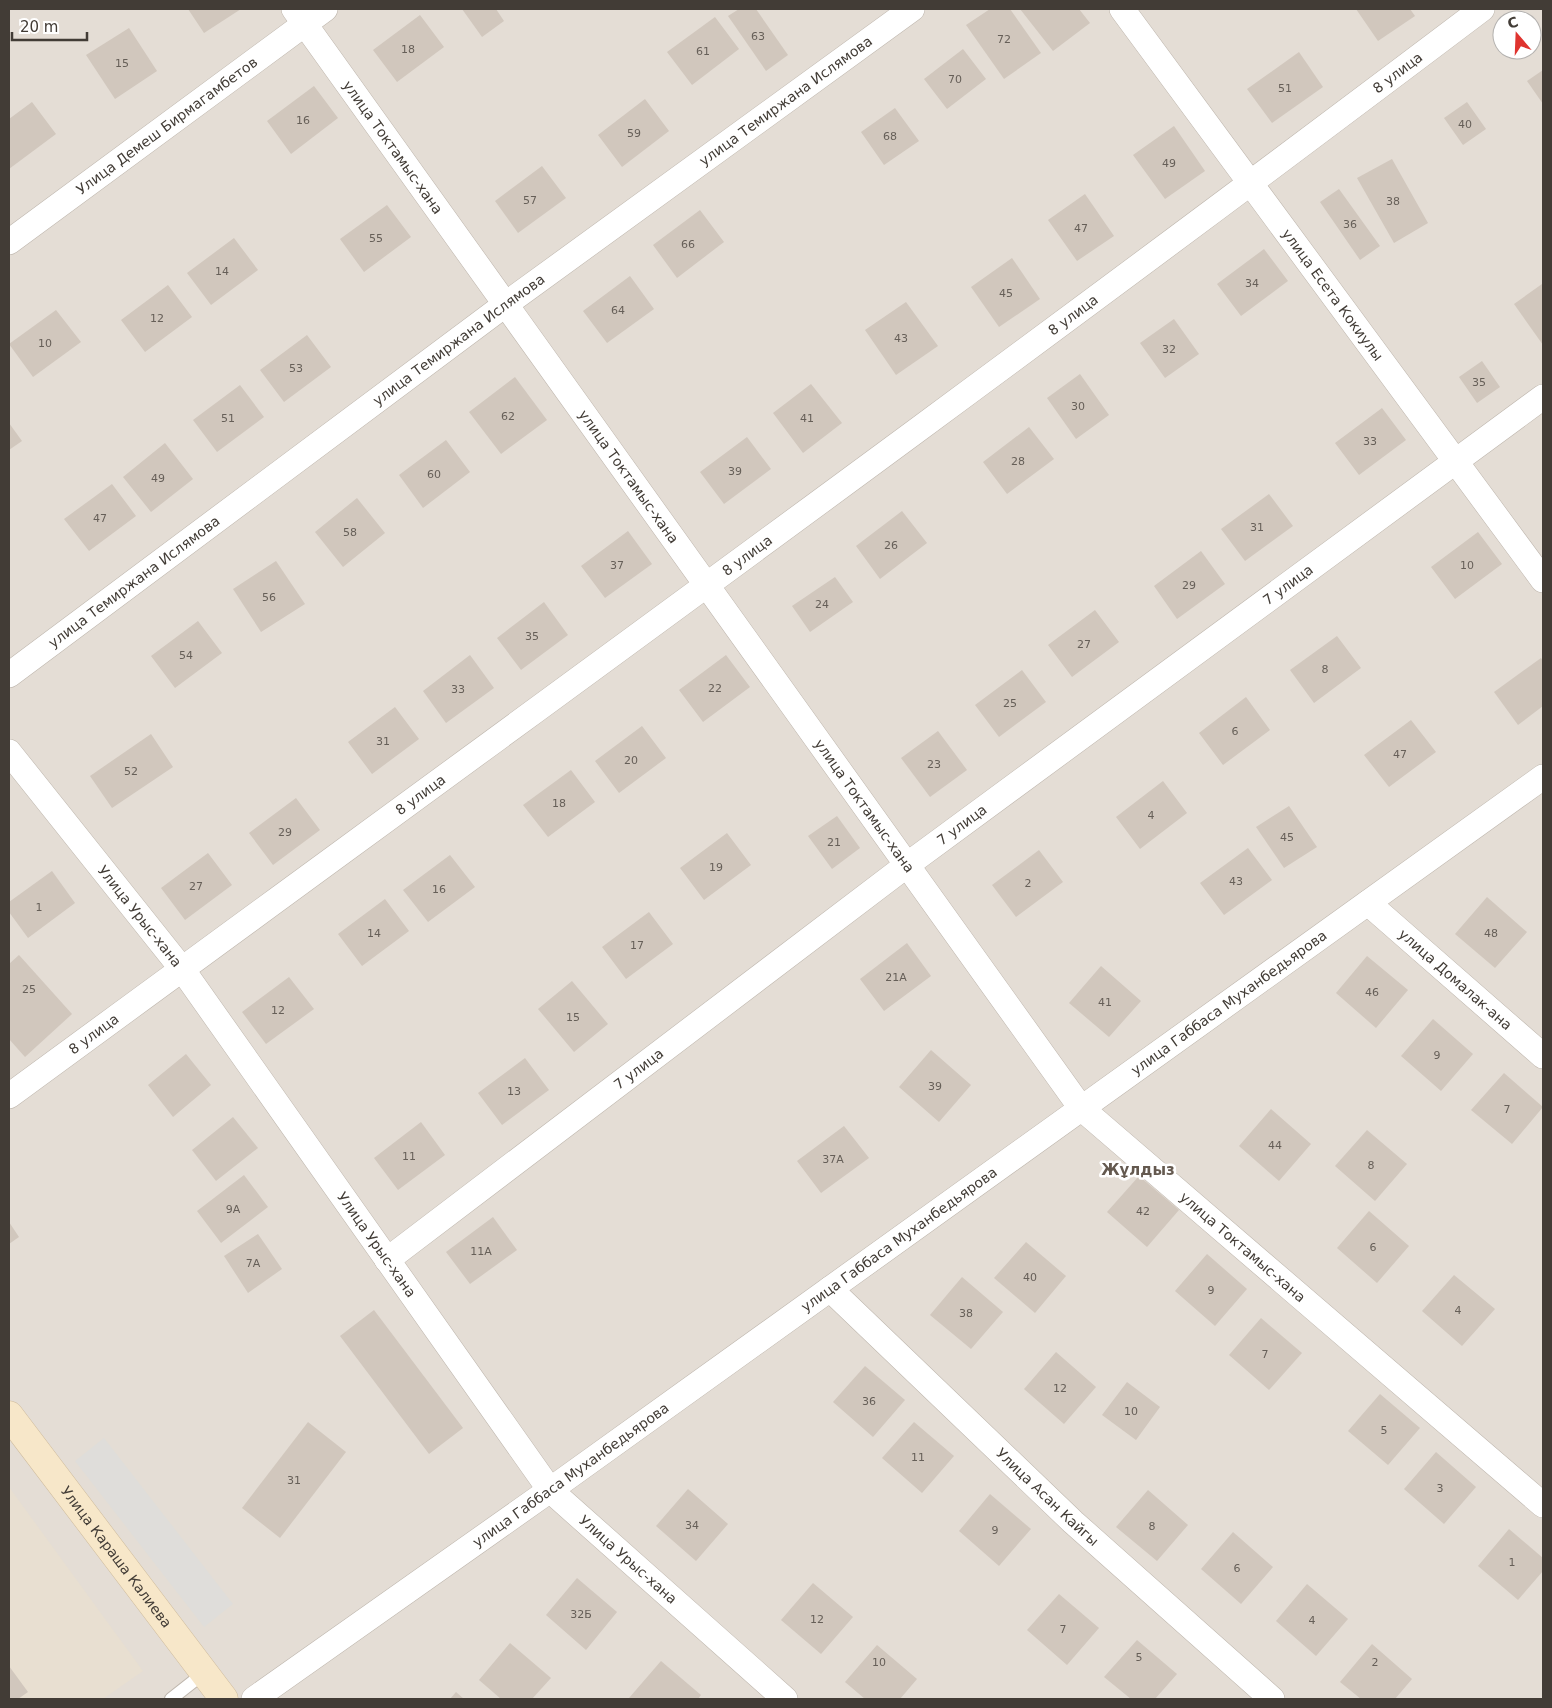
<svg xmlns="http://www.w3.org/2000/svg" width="1552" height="1708" viewBox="0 0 1552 1708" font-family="'DejaVu Sans',sans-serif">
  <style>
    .residential { fill: #e4ddd5; fill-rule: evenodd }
    .education { fill: #e8dfd1 }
    .parking { fill: #dfddda }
    .building { fill: #d1c7bd }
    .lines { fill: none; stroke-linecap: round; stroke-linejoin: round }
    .lane-casing { stroke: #beb6ad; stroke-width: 14 }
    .street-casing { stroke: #beb6ad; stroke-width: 26 }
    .secondary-casing { stroke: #cebb9d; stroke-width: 29 }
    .lane { stroke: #fff; stroke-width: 12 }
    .street { stroke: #fff; stroke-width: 25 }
    .secondary { stroke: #f7e7c9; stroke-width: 28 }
    .labels { text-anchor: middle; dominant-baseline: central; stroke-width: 5; stroke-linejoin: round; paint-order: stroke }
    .number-label { font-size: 11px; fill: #665f58 }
    .street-label { font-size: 14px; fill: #423c36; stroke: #fff }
    .neighbourhood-label { font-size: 15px; font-weight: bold; fill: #64594f; stroke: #fff }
  </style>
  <rect width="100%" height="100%" fill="#f1ece6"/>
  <!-- residential -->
  <path class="residential" d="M 9,9 L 1543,9 L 1543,1699 L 9,1699 ZM 1502,20 L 1532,20 L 1532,50 L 1502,50 Z"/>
  <!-- education -->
  <path class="education" d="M 9,1487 L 143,1671 L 103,1699 L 9,1699 Z"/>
  <!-- parking -->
  <path class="parking" d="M 104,1438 L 233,1604 L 204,1627 L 75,1461 Z"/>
  <!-- building -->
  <g class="building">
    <path d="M 188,9 L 241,9 L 204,33 Z"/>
    <path d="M 462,9 L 496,9 L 504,21 L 482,37 Z"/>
    <path d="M 739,9 L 756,9 L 788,55 L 766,71 L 728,16 Z"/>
    <path d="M 990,9 L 1010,9 L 1041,53 L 1004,79 L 966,25 Z"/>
    <path d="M 1020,9 L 1079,9 L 1090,23 L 1053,51 Z"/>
    <path d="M 1356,9 L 1410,9 L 1415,16 L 1378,41 Z"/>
    <path d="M 420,15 L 444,47 L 397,82 L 373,50 Z"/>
    <path d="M 715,17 L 739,49 L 692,85 L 667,52 Z"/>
    <path d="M 129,28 L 157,71 L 115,99 L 86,55 Z"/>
    <path d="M 963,49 L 986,79 L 947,109 L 924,79 Z"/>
    <path d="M 1299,52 L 1323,87 L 1272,123 L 1247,89 Z"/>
    <path d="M 1543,70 L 1543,104 L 1527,81 Z"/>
    <path d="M 314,86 L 338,118 L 291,154 L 267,121 Z"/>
    <path d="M 645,99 L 669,131 L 622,167 L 598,135 Z"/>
    <path d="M 32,102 L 56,134 L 9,169 L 9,119 Z"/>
    <path d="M 1467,102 L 1486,129 L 1463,145 L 1444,118 Z"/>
    <path d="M 895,108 L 919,141 L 884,165 L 861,132 Z"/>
    <path d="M 1174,126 L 1205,171 L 1165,199 L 1133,155 Z"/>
    <path d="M 1392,159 L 1428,223 L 1394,243 L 1357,178 Z"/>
    <path d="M 542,166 L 566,198 L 518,233 L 495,201 Z"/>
    <path d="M 1339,189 L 1380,246 L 1360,260 L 1320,202 Z"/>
    <path d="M 1085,194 L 1114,236 L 1077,261 L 1048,220 Z"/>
    <path d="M 387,205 L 411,237 L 364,272 L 340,239 Z"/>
    <path d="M 700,210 L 724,242 L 677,278 L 653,245 Z"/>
    <path d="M 234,238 L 258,270 L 211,305 L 187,273 Z"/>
    <path d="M 1264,249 L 1288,281 L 1241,316 L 1217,284 Z"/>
    <path d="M 1012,258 L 1040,299 L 999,327 L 971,287 Z"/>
    <path d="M 630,276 L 654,309 L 607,343 L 583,311 Z"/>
    <path d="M 1542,284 L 1543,285 L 1543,345 L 1514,304 Z"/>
    <path d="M 168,285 L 192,317 L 145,352 L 121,320 Z"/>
    <path d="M 906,302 L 938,346 L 896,375 L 865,330 Z"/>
    <path d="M 56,310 L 81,342 L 33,377 L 9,344 Z"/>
    <path d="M 1174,319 L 1199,354 L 1165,378 L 1140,343 Z"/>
    <path d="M 307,335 L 331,367 L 284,402 L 260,370 Z"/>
    <path d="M 1482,361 L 1500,387 L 1477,403 L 1459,377 Z"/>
    <path d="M 1080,374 L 1109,415 L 1076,439 L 1047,398 Z"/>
    <path d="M 515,377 L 547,420 L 501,454 L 469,412 Z"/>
    <path d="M 811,384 L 842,423 L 803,453 L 773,413 Z"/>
    <path d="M 240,385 L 264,417 L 217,452 L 193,420 Z"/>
    <path d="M 1382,408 L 1406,440 L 1359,475 L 1335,443 Z"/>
    <path d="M 9,423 L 22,441 L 9,450 Z"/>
    <path d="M 1029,427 L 1054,459 L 1007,494 L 983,462 Z"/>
    <path d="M 747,437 L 771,469 L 724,504 L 700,472 Z"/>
    <path d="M 446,440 L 470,472 L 423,508 L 399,475 Z"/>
    <path d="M 165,443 L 193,479 L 151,512 L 123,477 Z"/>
    <path d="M 112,484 L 136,516 L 89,551 L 64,519 Z"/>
    <path d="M 1269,494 L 1293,526 L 1245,561 L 1221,529 Z"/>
    <path d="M 357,498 L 385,533 L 343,567 L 315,532 Z"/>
    <path d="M 902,511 L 927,543 L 880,579 L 856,546 Z"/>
    <path d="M 628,531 L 652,564 L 605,598 L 581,566 Z"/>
    <path d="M 1478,532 L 1502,564 L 1455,599 L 1431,567 Z"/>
    <path d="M 1201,551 L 1225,584 L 1177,619 L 1154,586 Z"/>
    <path d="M 276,561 L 305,604 L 261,632 L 233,589 Z"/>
    <path d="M 835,577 L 853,602 L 810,632 L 792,606 Z"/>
    <path d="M 544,602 L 568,635 L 521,670 L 497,638 Z"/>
    <path d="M 1095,610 L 1119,642 L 1072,677 L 1048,645 Z"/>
    <path d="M 198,621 L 222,653 L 175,688 L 151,656 Z"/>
    <path d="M 1337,636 L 1361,668 L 1314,703 L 1290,670 Z"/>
    <path d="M 470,655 L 494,688 L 446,723 L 423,691 Z"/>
    <path d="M 726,655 L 750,687 L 703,722 L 679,690 Z"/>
    <path d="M 1541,658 L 1543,661 L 1543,706 L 1518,725 L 1494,692 Z"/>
    <path d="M 1022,670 L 1046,702 L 999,737 L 975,705 Z"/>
    <path d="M 1246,697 L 1270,730 L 1223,765 L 1199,733 Z"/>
    <path d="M 395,707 L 419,739 L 372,774 L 348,742 Z"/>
    <path d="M 1411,720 L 1436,752 L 1389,787 L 1364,755 Z"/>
    <path d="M 642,726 L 666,758 L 619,793 L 595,761 Z"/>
    <path d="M 938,731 L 967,770 L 930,797 L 901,758 Z"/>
    <path d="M 151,734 L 173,767 L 112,808 L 90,776 Z"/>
    <path d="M 571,770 L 595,802 L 548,837 L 523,805 Z"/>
    <path d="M 1163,781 L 1187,813 L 1140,849 L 1116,817 Z"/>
    <path d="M 296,798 L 320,830 L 273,865 L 249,833 Z"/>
    <path d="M 1289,806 L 1317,847 L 1284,868 L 1256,827 Z"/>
    <path d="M 837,816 L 860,848 L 832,869 L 808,836 Z"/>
    <path d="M 727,833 L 751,865 L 704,900 L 680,868 Z"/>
    <path d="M 1248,848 L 1272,880 L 1224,915 L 1200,883 Z"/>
    <path d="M 1039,850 L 1063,882 L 1016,917 L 992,885 Z"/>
    <path d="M 208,853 L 232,885 L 185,920 L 161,888 Z"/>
    <path d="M 450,855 L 475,887 L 428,922 L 403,890 Z"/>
    <path d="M 52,871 L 75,903 L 28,938 L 9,912 L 9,902 Z"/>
    <path d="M 1487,897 L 1527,932 L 1495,968 L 1455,934 Z"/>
    <path d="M 385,899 L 409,931 L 362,966 L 338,934 Z"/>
    <path d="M 649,912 L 673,944 L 626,979 L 602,947 Z"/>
    <path d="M 907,943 L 931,976 L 884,1011 L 860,979 Z"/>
    <path d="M 19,955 L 72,1014 L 25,1057 L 9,1039 L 9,964 Z"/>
    <path d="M 1367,956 L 1408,990 L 1376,1028 L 1336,993 Z"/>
    <path d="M 1101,966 L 1141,1001 L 1109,1037 L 1069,1003 Z"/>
    <path d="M 289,977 L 314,1009 L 266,1044 L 242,1012 Z"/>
    <path d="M 572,981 L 608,1024 L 574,1052 L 538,1009 Z"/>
    <path d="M 1433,1019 L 1473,1054 L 1441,1091 L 1401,1056 Z"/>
    <path d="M 931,1050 L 971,1085 L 939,1122 L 899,1087 Z"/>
    <path d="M 186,1054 L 211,1085 L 173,1117 L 148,1085 Z"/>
    <path d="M 525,1058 L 549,1090 L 502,1125 L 478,1093 Z"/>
    <path d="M 1504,1073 L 1543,1107 L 1512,1144 L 1471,1110 Z"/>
    <path d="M 1271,1109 L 1311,1144 L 1279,1181 L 1239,1146 Z"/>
    <path d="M 233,1117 L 258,1148 L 216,1181 L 192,1150 Z"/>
    <path d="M 421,1122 L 445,1155 L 398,1190 L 374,1158 Z"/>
    <path d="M 844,1126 L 869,1158 L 821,1193 L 797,1161 Z"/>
    <path d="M 1367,1130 L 1407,1164 L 1375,1201 L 1335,1166 Z"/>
    <path d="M 244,1175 L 268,1207 L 221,1243 L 197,1211 Z"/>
    <path d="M 1139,1176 L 1179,1210 L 1147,1247 L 1107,1212 Z"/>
    <path d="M 1369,1211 L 1409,1246 L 1377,1283 L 1337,1248 Z"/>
    <path d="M 493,1217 L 517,1250 L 470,1284 L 446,1252 Z"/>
    <path d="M 9,1222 L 19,1237 L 9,1244 Z"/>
    <path d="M 258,1234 L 282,1269 L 248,1293 L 224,1256 Z"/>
    <path d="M 1026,1242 L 1066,1276 L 1035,1313 L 994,1278 Z"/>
    <path d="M 1207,1254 L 1247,1289 L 1215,1326 L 1175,1291 Z"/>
    <path d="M 1454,1275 L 1495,1309 L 1462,1346 L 1422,1311 Z"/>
    <path d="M 962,1277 L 1003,1312 L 971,1349 L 930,1315 Z"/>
    <path d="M 374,1310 L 463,1428 L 429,1454 L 340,1336 Z"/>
    <path d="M 1261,1318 L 1302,1353 L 1269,1390 L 1229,1355 Z"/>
    <path d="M 1056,1352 L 1096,1387 L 1064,1424 L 1024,1389 Z"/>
    <path d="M 865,1366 L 905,1400 L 873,1437 L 833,1402 Z"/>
    <path d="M 1127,1382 L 1160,1407 L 1136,1440 L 1102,1415 Z"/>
    <path d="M 1380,1394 L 1420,1428 L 1388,1465 L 1348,1431 Z"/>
    <path d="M 308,1422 L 346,1452 L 280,1538 L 242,1508 Z"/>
    <path d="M 914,1422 L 954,1456 L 922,1493 L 882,1458 Z"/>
    <path d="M 1436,1452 L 1476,1487 L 1444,1524 L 1404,1489 Z"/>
    <path d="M 688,1489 L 728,1524 L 696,1561 L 656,1526 Z"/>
    <path d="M 1148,1490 L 1188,1525 L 1157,1561 L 1116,1527 Z"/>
    <path d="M 990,1494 L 1031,1529 L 999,1566 L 959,1531 Z"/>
    <path d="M 1509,1529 L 1543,1558 L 1543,1571 L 1518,1600 L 1478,1566 Z"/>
    <path d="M 1233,1532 L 1273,1567 L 1241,1604 L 1201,1569 Z"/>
    <path d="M 577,1578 L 617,1612 L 586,1650 L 546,1615 Z"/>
    <path d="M 813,1583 L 853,1617 L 821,1654 L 781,1620 Z"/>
    <path d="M 1307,1584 L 1348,1619 L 1316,1656 L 1276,1621 Z"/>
    <path d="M 1059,1594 L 1099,1628 L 1067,1665 L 1027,1630 Z"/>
    <path d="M 1137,1640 L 1177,1674 L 1155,1699 L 1131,1699 L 1104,1677 Z"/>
    <path d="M 510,1643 L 551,1678 L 532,1699 L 501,1699 L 479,1680 Z"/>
    <path d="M 1372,1644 L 1412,1679 L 1395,1699 L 1361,1699 L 1340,1682 Z"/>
    <path d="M 877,1645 L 917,1679 L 900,1699 L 865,1699 L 845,1682 Z"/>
    <path d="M 661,1661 L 701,1695 L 698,1699 L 629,1698 Z"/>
    <path d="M 9,1666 L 28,1692 L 18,1699 L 9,1699 Z"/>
    <path d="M 456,1692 L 464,1699 L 450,1699 Z"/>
  </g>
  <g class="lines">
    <defs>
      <path id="lane" d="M 171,1699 L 204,1673"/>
      <g id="street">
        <path id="s1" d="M 294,9 L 1081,1108 L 1543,1505"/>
        <path id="s2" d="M 1122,9 L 1543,580"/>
        <path id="s3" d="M 9,242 L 325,9"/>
        <path id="s4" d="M 9,675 L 506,304 L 912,9"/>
        <path id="s5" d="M 9,752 L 182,969 L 550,1490 L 785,1699"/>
        <path id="s6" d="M 1368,903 L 1543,1056"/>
        <path id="s7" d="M 9,1096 C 501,735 995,377 1482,9"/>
        <path id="s8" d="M 387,1260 L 907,865 L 1543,397"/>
        <path id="s9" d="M 830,1289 L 1073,1522 L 1272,1699"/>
        <path id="s10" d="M 254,1699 L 550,1490 L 1543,777"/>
      </g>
      <g id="secondary">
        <path id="s11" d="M 9,1415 L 224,1699"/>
      </g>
    </defs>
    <!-- lane casing -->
    <use href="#lane" class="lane-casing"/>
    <!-- street casing -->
    <use href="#street" class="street-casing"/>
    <!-- secondary casing -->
    <use href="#secondary" class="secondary-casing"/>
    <!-- lane -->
    <use href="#lane" class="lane"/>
    <!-- street -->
    <use href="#street" class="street"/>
    <!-- secondary -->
    <use href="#secondary" class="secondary"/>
  </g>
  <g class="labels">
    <!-- number labels -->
    <g class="number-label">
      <text x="758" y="36">63</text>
      <text x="1004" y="39">72</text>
      <text x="408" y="49">18</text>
      <text x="703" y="51">61</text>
      <text x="122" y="63">15</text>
      <text x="955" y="79">70</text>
      <text x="1285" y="88">51</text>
      <text x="303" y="120">16</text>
      <text x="1465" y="124">40</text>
      <text x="634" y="133">59</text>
      <text x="890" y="136">68</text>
      <text x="1169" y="163">49</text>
      <text x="530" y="200">57</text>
      <text x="1393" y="201">38</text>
      <text x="1350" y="224">36</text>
      <text x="1081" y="228">47</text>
      <text x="376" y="238">55</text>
      <text x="688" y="244">66</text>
      <text x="222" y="271">14</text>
      <text x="1252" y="283">34</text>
      <text x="1006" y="293">45</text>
      <text x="618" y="310">64</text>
      <text x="157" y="318">12</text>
      <text x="901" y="338">43</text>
      <text x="45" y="343">10</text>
      <text x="1169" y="349">32</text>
      <text x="296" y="368">53</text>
      <text x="1479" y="382">35</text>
      <text x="1078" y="406">30</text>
      <text x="508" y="416">62</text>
      <text x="228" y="418">51</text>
      <text x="807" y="418">41</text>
      <text x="1370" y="441">33</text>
      <text x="1018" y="461">28</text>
      <text x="735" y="471">39</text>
      <text x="434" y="474">60</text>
      <text x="158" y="478">49</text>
      <text x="100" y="518">47</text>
      <text x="1257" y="527">31</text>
      <text x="350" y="532">58</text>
      <text x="891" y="545">26</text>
      <text x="617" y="565">37</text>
      <text x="1467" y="565">10</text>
      <text x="1189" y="585">29</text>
      <text x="269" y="597">56</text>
      <text x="822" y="604">24</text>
      <text x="532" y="636">35</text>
      <text x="1084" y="644">27</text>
      <text x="186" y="655">54</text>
      <text x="1325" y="669">8</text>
      <text x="715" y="688">22</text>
      <text x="458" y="689">33</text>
      <text x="1010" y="703">25</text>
      <text x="1235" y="731">6</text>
      <text x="383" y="741">31</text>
      <text x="1400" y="754">47</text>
      <text x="631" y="760">20</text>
      <text x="934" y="764">23</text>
      <text x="131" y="771">52</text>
      <text x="559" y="803">18</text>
      <text x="1151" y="815">4</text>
      <text x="285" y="832">29</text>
      <text x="1287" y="837">45</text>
      <text x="834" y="842">21</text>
      <text x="716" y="867">19</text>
      <text x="1236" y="881">43</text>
      <text x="1028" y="883">2</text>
      <text x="196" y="886">27</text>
      <text x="439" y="889">16</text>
      <text x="39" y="907">1</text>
      <text x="374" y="933">14</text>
      <text x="1491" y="933">48</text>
      <text x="637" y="945">17</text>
      <text x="896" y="977">21А</text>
      <text x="29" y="989">25</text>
      <text x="1372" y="992">46</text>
      <text x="1105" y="1002">41</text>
      <text x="278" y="1010">12</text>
      <text x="573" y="1017">15</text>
      <text x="1437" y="1055">9</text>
      <text x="935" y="1086">39</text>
      <text x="514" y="1091">13</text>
      <text x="1507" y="1109">7</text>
      <text x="1275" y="1145">44</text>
      <text x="409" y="1156">11</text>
      <text x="833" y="1159">37А</text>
      <text x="1371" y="1165">8</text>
      <text x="233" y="1209">9А</text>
      <text x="1143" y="1211">42</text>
      <text x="1373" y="1247">6</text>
      <text x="481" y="1251">11А</text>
      <text x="253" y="1263">7А</text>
      <text x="1030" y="1277">40</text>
      <text x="1211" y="1290">9</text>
      <text x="1458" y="1310">4</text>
      <text x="966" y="1313">38</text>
      <text x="1265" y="1354">7</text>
      <text x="1060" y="1388">12</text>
      <text x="869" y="1401">36</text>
      <text x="1131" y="1411">10</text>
      <text x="1384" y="1430">5</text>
      <text x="918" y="1457">11</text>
      <text x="294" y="1480">31</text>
      <text x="1440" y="1488">3</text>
      <text x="692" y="1525">34</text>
      <text x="1152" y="1526">8</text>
      <text x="995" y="1530">9</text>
      <text x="1512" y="1562">1</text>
      <text x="1237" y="1568">6</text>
      <text x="581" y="1614">32Б</text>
      <text x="817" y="1619">12</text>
      <text x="1312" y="1620">4</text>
      <text x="1063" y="1629">7</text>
      <text x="1139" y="1657">5</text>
      <text x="879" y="1662">10</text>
      <text x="1375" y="1662">2</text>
    </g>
    <!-- street labels -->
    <g class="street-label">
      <text stroke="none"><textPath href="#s7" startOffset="1725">8 улица</textPath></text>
      <text stroke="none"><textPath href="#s4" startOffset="966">улица Темиржана Ислямова</textPath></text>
      <text stroke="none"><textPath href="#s3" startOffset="196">Улица Демеш Бирмагамбетов</textPath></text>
      <text stroke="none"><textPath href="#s1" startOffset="170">улица Токтамыс-хана</textPath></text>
      <text stroke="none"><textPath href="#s2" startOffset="355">улица Есета Кокиулы</textPath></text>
      <text stroke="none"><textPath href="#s7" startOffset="1320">8 улица</textPath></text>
      <text stroke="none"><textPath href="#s4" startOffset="561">улица Темиржана Ислямова</textPath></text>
      <text stroke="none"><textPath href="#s1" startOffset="575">улица Токтамыс-хана</textPath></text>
      <text stroke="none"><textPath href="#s7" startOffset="915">8 улица</textPath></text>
      <text stroke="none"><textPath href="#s4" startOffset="156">улица Темиржана Ислямова</textPath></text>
      <text stroke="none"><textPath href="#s8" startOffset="1126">7 улица</textPath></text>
      <text stroke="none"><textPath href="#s7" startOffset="510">8 улица</textPath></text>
      <text stroke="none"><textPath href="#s1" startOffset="980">улица Токтамыс-хана</textPath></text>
      <text stroke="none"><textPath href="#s8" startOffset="721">7 улица</textPath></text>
      <text stroke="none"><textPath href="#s5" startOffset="210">Улица Урыс-хана</textPath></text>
      <text stroke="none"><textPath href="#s6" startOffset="116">улица Домалак-ана</textPath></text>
      <text stroke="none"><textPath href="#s10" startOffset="1198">улица Габбаса Муханбедьярова</textPath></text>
      <text stroke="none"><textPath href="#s7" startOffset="105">8 улица</textPath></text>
      <text stroke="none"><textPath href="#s8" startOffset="316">7 улица</textPath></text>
      <text stroke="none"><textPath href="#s10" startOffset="792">улица Габбаса Муханбедьярова</textPath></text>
      <text stroke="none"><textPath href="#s5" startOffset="615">Улица Урыс-хана</textPath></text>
      <text stroke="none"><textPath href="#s1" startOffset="1565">улица Токтамыс-хана</textPath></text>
      <text stroke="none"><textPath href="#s10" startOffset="388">улица Габбаса Муханбедьярова</textPath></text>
      <text stroke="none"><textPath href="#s9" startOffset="301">Улица Асан Кайгы</textPath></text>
      <text stroke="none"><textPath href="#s11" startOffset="178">Улица Караша Калиева</textPath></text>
      <text stroke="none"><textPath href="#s5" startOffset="1020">Улица Урыс-хана</textPath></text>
    </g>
    <!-- neighbourhood labels -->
    <g class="neighbourhood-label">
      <text x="1138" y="1170">Жұлдыз</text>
    </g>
  </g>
  <!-- border -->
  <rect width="1552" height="1708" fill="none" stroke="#423c36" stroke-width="20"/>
  <!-- north arrow -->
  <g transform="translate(1517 35) rotate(341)"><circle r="24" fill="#ffffff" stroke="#b3b1af"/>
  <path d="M0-4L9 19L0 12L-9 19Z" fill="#df342f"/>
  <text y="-8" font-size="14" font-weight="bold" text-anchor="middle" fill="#423c36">С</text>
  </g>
  <!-- scale -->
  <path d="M12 32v8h75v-8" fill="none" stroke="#423c36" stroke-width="2.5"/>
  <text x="20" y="32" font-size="15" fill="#423c36" stroke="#ffffff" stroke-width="4" paint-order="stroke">20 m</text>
</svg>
